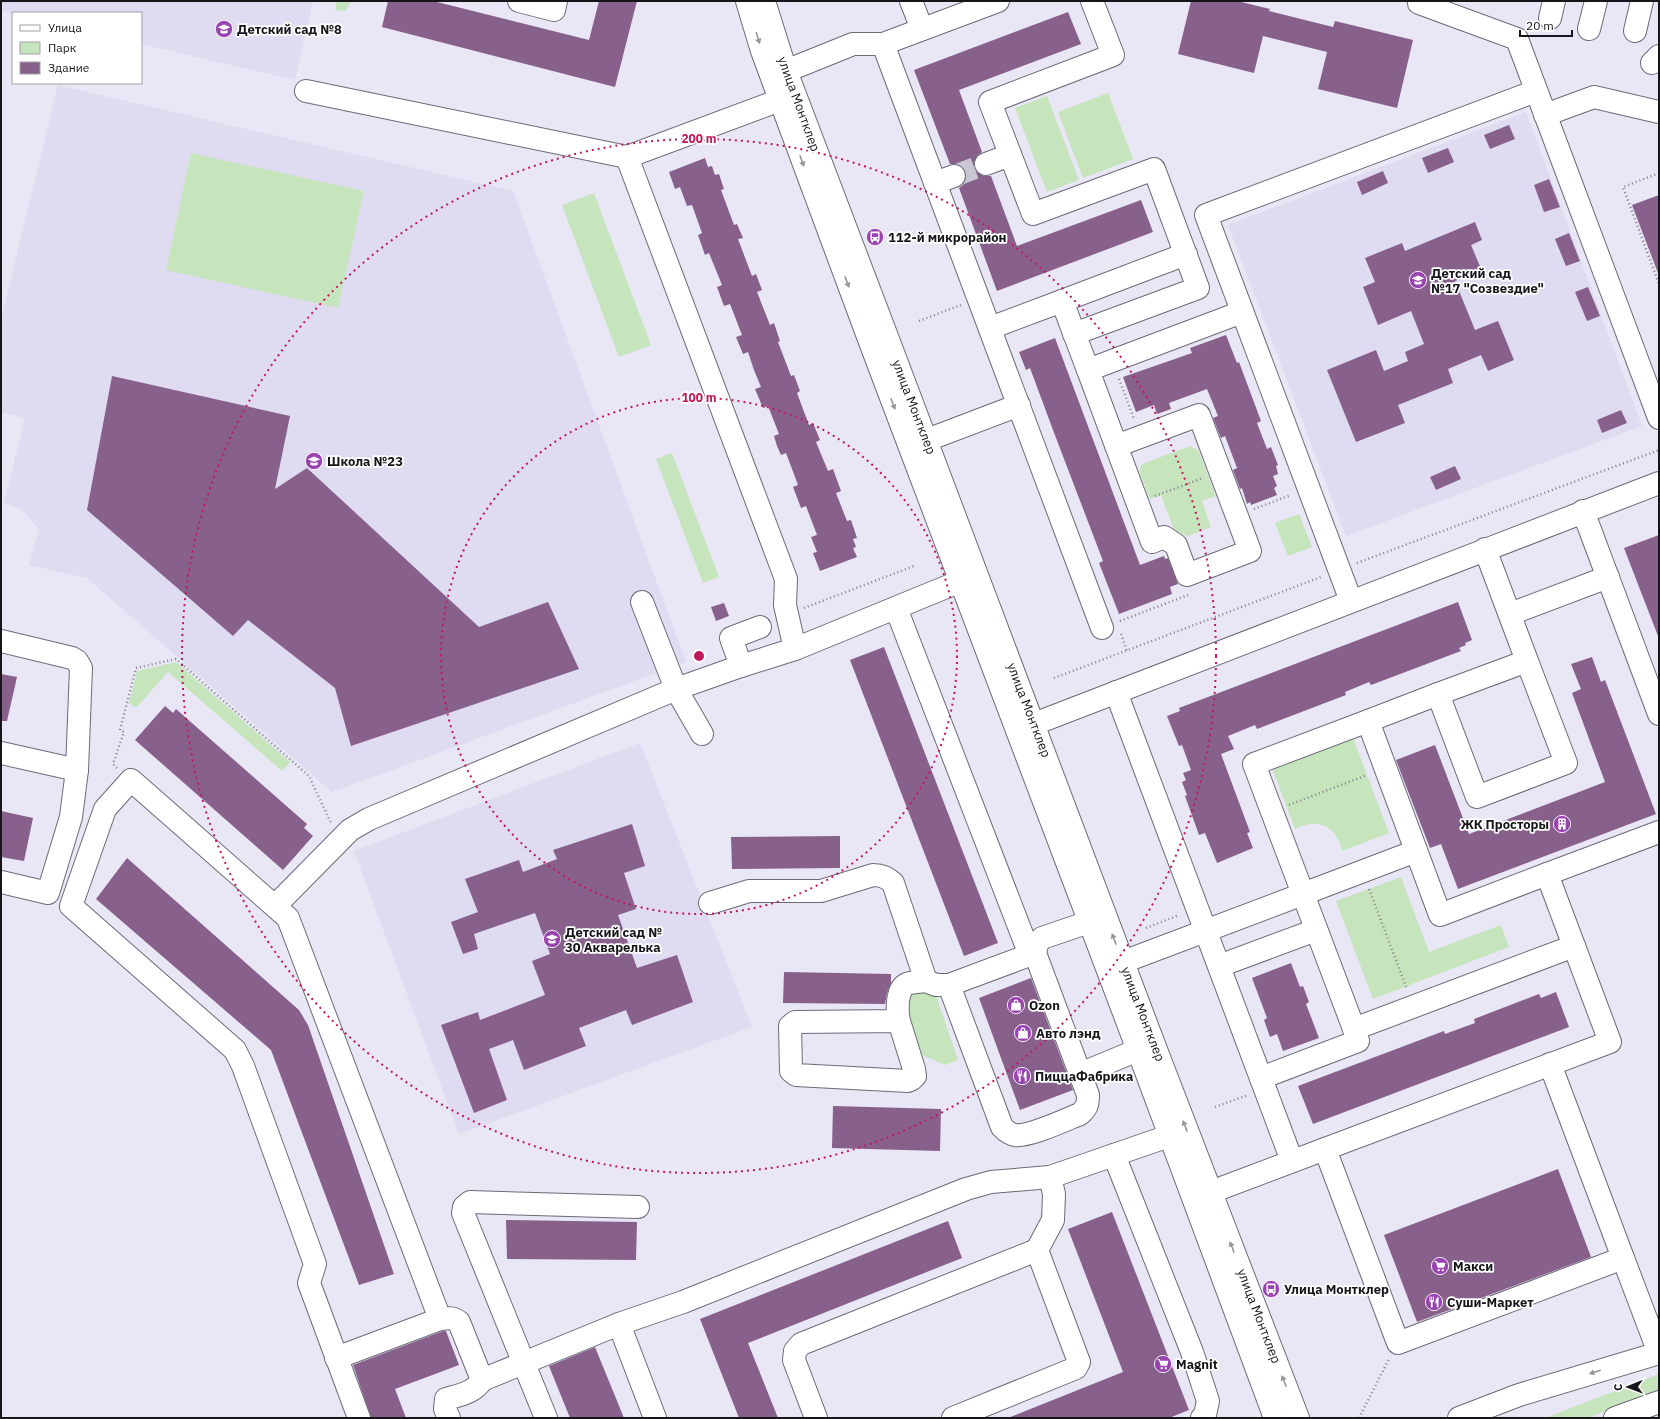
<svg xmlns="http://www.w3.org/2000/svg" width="1660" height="1419" viewBox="0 0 1660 1419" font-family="'IBM Plex Sans',sans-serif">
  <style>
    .built { fill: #dfdbf1 }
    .green { fill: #c6e5bd }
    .building { fill: #88608c }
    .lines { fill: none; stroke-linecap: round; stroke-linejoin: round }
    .minor-tunnel { stroke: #c9c7d4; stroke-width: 22; stroke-dasharray: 22 11; stroke-linecap: butt }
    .minor-casing { stroke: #6d6a78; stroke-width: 24 }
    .major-casing { stroke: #6d6a78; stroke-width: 24 }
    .path { stroke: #84828c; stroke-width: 2.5; stroke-dasharray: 1 3; stroke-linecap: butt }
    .minor { stroke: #fff; stroke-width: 22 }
    .major { stroke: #fff; stroke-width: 22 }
    .oneway { fill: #969698 }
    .ring { fill: none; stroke: #c2185b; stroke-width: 2; stroke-dasharray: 2 4 }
    .labels { text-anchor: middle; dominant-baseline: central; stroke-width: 3.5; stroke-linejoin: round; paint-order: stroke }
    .poi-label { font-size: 13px; font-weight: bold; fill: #16151a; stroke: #fff; text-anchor: start }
    .street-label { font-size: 13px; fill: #16151a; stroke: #fff }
    .centre { fill: #c2185b; stroke: #fff; stroke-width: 2 }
    .ring-label { font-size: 12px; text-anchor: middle; font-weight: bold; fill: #c2185b; stroke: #fff; stroke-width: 3.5; stroke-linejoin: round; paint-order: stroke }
  </style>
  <rect width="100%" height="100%" fill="#e9e6f5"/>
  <!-- built -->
  <g class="built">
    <path d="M 1,1 L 313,1 L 295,80 L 141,44 L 141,13 L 13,14 L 1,11 Z"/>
    <path d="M 58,85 L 513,191 L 686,662 L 332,792 L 87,578 L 29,565 L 39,529 L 21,509 L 4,503 L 25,418 L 1,412 L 1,320 Z"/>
    <path d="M 1526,112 L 1642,426 L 1346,536 L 1228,225 Z"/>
    <path d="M 640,743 L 752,1027 L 459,1134 L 354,851 Z"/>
  </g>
  <!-- green -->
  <g class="green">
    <path d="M 337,1 L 351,1 L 346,11 L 335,10 Z"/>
    <path d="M 1108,93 L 1133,159 L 1083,178 L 1058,112 Z"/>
    <path d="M 1047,96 L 1079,180 L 1047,192 L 1015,108 Z"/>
    <path d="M 191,153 L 364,191 L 338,308 L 166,270 Z"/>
    <path d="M 594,193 L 651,345 L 619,357 L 562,205 Z"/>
    <path d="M 1190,446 L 1198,450 L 1216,496 L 1202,501 L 1211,527 L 1188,536 L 1174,530 L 1161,495 L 1150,499 L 1139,471 L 1142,464 Z"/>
    <path d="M 672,453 L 719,577 L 703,583 L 656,459 Z"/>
    <path d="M 1299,514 L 1312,547 L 1288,556 L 1275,523 Z"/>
    <path d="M 176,662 L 290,762 L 282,771 L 168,672 L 136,708 L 129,703 L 137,671 Z"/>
    <path d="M 1353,738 L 1389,833 L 1342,851 C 1337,826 1317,817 1295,829 L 1272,768 Z"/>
    <path d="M 1401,877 L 1429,952 L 1501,925 L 1509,947 L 1373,999 L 1336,901 Z"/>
    <path d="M 920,986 L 936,995 L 958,1060 L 945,1065 L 922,1055 C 917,1041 903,1011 909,997 C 911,991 916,989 920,986 Z"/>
    <path d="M 1659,1374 L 1659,1391 L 1587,1418 L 1545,1418 Z"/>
  </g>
  <!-- building -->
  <g class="building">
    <path d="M 388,1 L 433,1 L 589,40 L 599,1 L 637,1 L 615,87 L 382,27 Z"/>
    <path d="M 1191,1 L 1237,1 L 1270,9 L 1269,11 L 1333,27 L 1335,21 L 1413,40 L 1397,108 L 1318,89 L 1327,52 L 1263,36 L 1254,73 L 1178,54 Z"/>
    <path d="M 1068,12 L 1081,44 L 959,90 L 982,152 L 977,156 L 974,162 L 974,169 L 978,173 L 984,176 L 991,176 L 1017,246 L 1141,200 L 1153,232 L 997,291 L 959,188 L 964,184 L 966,178 L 966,171 L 962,166 L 956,164 L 950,164 L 914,70 Z"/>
    <path d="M 1509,125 L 1515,139 L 1490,149 L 1484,135 Z"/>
    <path d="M 1448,148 L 1454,162 L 1428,173 L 1422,158 Z"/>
    <path d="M 705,158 L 708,167 L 712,166 L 715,175 L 719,174 L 724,189 L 721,190 L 734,225 L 737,224 L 743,238 L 738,239 L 752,276 L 756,274 L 762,290 L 757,292 L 770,325 L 774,323 L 780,341 L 778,342 L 791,376 L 794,375 L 800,391 L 797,393 L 809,425 L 813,423 L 820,440 L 816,442 L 828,471 L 833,469 L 841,491 L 836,493 L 847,521 L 851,520 L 857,538 L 853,539 L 856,547 L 853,548 L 857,557 L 820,571 L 813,553 L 817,552 L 811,537 L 817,535 L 806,506 L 801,508 L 793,487 L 798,485 L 786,453 L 781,455 L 777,446 L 774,436 L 779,434 L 768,406 L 763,408 L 755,389 L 761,387 L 754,370 L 748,352 L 743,354 L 736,337 L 742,335 L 730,304 L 724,306 L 717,287 L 722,285 L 709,253 L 705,255 L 698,235 L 702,233 L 692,205 L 687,206 L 680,187 L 675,189 L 669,172 Z"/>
    <path d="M 1383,171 L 1388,183 L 1362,195 L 1357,182 Z"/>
    <path d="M 1549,179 L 1560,207 L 1544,212 L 1534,185 Z"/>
    <path d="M 1659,195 L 1659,273 L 1658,273 L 1632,205 Z"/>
    <path d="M 1475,222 L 1482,240 L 1471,245 L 1482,271 L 1455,281 L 1475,330 L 1498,321 L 1514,360 L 1488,371 L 1481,355 L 1448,369 L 1453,383 L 1398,405 L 1405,423 L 1356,442 L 1327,370 L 1376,350 L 1384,371 L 1408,361 L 1405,352 L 1424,344 L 1411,311 L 1378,325 L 1363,287 L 1375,282 L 1365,258 L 1402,243 L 1405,251 Z"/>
    <path d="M 1569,233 L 1580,261 L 1566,266 L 1555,239 Z"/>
    <path d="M 1588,287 L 1600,316 L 1587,321 L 1575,292 Z"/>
    <path d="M 1226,335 L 1237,363 L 1239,362 L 1261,421 L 1257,423 L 1267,449 L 1271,447 L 1278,465 L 1276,466 L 1278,474 L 1273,476 L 1277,486 L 1274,488 L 1277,495 L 1251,505 L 1250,502 L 1247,504 L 1242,488 L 1240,489 L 1233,470 L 1237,468 L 1225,436 L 1221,438 L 1213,418 L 1218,416 L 1207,389 L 1169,403 L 1171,409 L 1157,414 L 1154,405 L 1136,412 L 1123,377 L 1192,353 L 1190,348 Z"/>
    <path d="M 1055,338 L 1140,565 L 1164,556 L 1165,559 L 1168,558 L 1178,584 L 1170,587 L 1172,594 L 1119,614 L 1099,563 L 1103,561 L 1053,430 L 1030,368 L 1026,370 L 1019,352 Z"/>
    <path d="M 112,376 L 290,416 L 275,489 L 307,468 L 479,627 L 548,602 L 579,669 L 351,746 L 335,688 L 248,620 L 233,636 L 87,510 Z"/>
    <path d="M 1621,410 L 1627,423 L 1602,433 L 1597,420 Z"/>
    <path d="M 1455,466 L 1461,479 L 1436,490 L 1430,477 Z"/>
    <path d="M 1659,535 L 1659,636 L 1658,636 L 1624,548 Z"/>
    <path d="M 1458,602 L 1472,640 L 1465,643 L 1466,645 L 1459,648 L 1461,651 L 1371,685 L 1369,682 L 1345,692 L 1346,695 L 1257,729 L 1255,725 L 1228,736 L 1234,749 L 1221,754 L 1250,832 L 1247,833 L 1253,848 L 1217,863 L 1205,833 L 1199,835 L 1185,796 L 1187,795 L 1182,782 L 1186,780 L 1183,773 L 1191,770 L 1182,745 L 1179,746 L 1167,716 L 1180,711 L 1179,708 Z"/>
    <path d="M 724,603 L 729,616 L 716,621 L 711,607 Z"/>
    <path d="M 884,647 L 998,943 L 964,956 L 850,660 Z"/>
    <path d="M 1592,657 L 1601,682 L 1605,680 L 1656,814 L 1458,889 L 1441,844 L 1430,848 L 1396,760 L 1435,745 L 1469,834 L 1605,782 L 1572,693 L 1581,689 L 1571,664 Z"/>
    <path d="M 1,674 L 17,677 L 7,721 L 1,721 Z"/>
    <path d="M 165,706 L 173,713 L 176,709 L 307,824 L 304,828 L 313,836 L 283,870 L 135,740 Z"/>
    <path d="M 1,811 L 33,818 L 24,861 L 1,857 Z"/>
    <path d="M 632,824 L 645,866 L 624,873 L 636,909 L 618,915 L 637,968 L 677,955 L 693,1002 L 632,1025 L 626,1010 L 579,1028 L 586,1046 L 524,1070 L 513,1040 L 489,1049 L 507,1100 L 474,1113 L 441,1025 L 478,1012 L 480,1020 L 545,995 L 532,961 L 550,954 L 535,913 L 474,934 L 478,949 L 463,954 L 451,922 L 478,912 L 465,879 L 519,860 L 523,872 L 557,859 L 553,850 Z"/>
    <path d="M 840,836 L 840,868 L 732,869 L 731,837 Z"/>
    <path d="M 127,858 L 299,1010 L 308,1025 L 394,1274 L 359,1285 L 271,1050 L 96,899 Z"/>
    <path d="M 1291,963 L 1300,987 L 1303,986 L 1309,1002 L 1306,1004 L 1319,1038 L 1283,1051 L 1277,1034 L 1270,1037 L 1264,1020 L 1267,1018 L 1252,978 Z"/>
    <path d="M 784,972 L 891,974 L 891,983 L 887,993 L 885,1004 L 783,1003 Z"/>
    <path d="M 1031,978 L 1073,1090 L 1020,1110 L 979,998 Z"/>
    <path d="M 1556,992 L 1569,1027 L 1313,1124 L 1298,1086 L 1444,1031 L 1445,1034 L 1475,1023 L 1474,1019 L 1539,994 L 1541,998 Z"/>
    <path d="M 833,1106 L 941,1109 L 940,1151 L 832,1148 Z"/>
    <path d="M 1558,1169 L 1591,1257 L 1417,1322 L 1384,1235 Z"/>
    <path d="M 1112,1212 L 1189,1410 L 1169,1418 L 1008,1418 L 1123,1372 L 1068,1229 Z"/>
    <path d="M 506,1220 L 637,1222 L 636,1260 L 507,1259 Z"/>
    <path d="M 948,1221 L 962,1258 L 748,1343 L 778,1418 L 739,1418 L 700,1319 Z"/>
    <path d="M 443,1331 L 446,1331 L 459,1365 L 395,1389 L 406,1418 L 371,1418 L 353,1365 Z"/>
    <path d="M 595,1347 L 624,1418 L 570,1418 L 549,1366 Z"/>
  </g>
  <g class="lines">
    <!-- minor-tunnel -->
    <path class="minor-tunnel" d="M 954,176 L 986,164"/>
    <defs>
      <g id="minor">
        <path d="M 519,1 L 554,10 L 556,1"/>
        <path d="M 747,1 L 762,51 L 870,342 L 1138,1050 L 1275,1418"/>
        <path d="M 764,1 L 786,71 L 886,334 L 1155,1047 L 1298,1418"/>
        <path d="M 911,1 L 922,29"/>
        <path d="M 1419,1 L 1419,3 L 1517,39 L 1659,418"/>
        <path d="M 1550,18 L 1554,1"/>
        <path d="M 1589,29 L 1596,1"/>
        <path d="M 1635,31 L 1642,1"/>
        <path d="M 883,44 L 1102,628"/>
        <path d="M 1652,63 L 1659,56"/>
        <path d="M 786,71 L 853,44 L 883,44 L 998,1"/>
        <path d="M 306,91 L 627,157"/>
        <path d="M 780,100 L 627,157 L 786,579 L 785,605 L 795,649"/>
        <path d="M 1545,115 L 1594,97 L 1659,112"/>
        <path d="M 986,164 L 1010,155"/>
        <path d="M 935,183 L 954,176"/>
        <path d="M 1062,301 L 1186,254"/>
        <path d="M 990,328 L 1062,301 L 1088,370"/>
        <path d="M 1074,334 L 1198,288 L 1154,169 L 1033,214 L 990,102 L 1113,55 L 1092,1"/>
        <path d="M 927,440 L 1019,405"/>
        <path d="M 1116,446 L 1199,415 L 1250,551 L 1187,575 L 1176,545 L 1164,537 L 1152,542 L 1088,370 L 1242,312"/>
        <path d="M 1583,511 L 1659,714"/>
        <path d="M 1485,549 L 1527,661 L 1438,694 L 1477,797 L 1566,763 L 1527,661"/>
        <path d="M 1351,601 L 1206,215 L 1536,91"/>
        <path d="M 642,602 L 676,689 L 702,734"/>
        <path d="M 896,608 L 1030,955"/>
        <path d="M 1510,614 L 1608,577"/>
        <path d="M 1,641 L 72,658 L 77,661 L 81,668 L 77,770"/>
        <path d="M 741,666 L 731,638 L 760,627"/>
        <path d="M 1116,692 L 1292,1161"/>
        <path d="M 1368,721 L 1254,764 L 1303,894 L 1416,851"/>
        <path d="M 1034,724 L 1659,483"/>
        <path d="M 1,753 L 77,770 L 71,817 L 48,893 L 1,882"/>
        <path d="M 1547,874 L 1659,832"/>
        <path d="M 710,903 L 749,891 L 821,891 L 873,875 C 881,875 887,877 893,883 L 926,981 L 936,985 L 949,985 L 1035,953"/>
        <path d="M 275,906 L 350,830 L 369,819 L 676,689 L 741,666 L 795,649 L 961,581"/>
        <path d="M 1123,962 L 1303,894 L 1354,1029 L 1574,946"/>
        <path d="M 1219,966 L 1316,930"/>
        <path d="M 949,985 L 1002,1127 C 1005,1130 1009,1134 1015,1135 C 1029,1137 1065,1120 1080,1114 C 1087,1108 1088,1104 1088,1095 L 1035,953 L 1037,944 L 1042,938 L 1089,922"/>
        <path d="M 899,1021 L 914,1069 L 915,1076 L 912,1079 L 908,1081 L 796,1075 L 791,1071 L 790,1026 L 795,1022 L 899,1021 C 897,1011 896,989 907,984 C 912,982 920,982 926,981"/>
        <path d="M 1550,1064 L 1623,1258"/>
        <path d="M 1080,1074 L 1138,1050"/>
        <path d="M 1261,1078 L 1358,1041 L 1354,1029"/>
        <path d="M 1325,1149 L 1610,1042 L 1547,874 L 1440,915 L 1368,721 L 1438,694"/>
        <path d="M 1114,1155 L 1192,1352 L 1208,1401 L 1205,1415 L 1202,1418"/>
        <path d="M 1211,1192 L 1325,1149 L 1398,1343 L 1623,1258 L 1659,1353"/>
        <path d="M 619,1324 L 655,1418"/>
        <path d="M 336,1358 L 440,1319 C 448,1318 453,1317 459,1322 L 482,1380 C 474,1393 460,1395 446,1399 L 445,1409 L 449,1418"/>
        <path d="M 482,1380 L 619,1324 L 683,1302 L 966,1189 L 991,1182 L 1050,1177"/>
        <path d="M 359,1418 L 309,1283 L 315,1264 L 243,1066 L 235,1050 L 71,906 L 105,809 L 131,780 L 288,918 L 440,1319"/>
        <path d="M 546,1418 L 463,1213 L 464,1207 L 470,1202 L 638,1207"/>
        <path d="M 816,1418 L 794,1360 L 795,1351 L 801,1344 L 1037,1250"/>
        <path d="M 953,1418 L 1076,1368 L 1079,1362 L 1037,1250 L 1053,1220 L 1054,1194 L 1050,1177 L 1169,1136"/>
      </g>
      <g id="major">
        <path d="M 1459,1418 L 1519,1395 L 1659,1353"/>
        <path d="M 1615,1418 L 1659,1402"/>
      </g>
    </defs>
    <!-- minor casing -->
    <use href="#minor" class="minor-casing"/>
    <!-- major casing -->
    <use href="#major" class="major-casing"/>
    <!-- path -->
    <g class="path">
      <path d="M 1659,173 L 1623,187 L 1659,284"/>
      <path d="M 919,321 L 961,305"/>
      <path d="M 1119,379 L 1134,419"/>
      <path d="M 1155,496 L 1203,478"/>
      <path d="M 1254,509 L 1291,495"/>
      <path d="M 1357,563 L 1659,450"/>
      <path d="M 804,608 L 914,566"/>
      <path d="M 1120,621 L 1188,595"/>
      <path d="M 1121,634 L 1127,651"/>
      <path d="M 1054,678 L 1321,577"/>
      <path d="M 117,768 L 113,764 L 124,732 L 120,730 L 136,668 L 176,659 L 309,776 L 331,823"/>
      <path d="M 1289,805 L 1367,775"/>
      <path d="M 1369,889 L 1407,989"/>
      <path d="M 1146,928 L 1179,915"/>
      <path d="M 1215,1107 L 1248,1095"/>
      <path d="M 1359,1418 L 1389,1359"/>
    </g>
    <!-- minor -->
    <use href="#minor" class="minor"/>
    <!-- major -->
    <use href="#major" class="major"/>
  </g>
  <!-- one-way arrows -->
  <defs><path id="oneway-solid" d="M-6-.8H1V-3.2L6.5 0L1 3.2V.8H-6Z"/></defs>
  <g class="oneway">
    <use href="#oneway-solid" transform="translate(758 38) rotate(73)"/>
    <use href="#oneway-solid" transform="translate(802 161) rotate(70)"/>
    <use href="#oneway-solid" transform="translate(847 282) rotate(70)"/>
    <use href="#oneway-solid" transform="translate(893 404) rotate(69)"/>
    <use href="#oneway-solid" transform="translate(1114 939) rotate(-111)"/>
    <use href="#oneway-solid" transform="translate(1185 1126) rotate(-111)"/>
    <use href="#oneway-solid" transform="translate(1232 1247) rotate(-111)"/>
    <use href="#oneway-solid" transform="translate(1595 1372) rotate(163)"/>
    <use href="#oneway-solid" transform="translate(1284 1381) rotate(-111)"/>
  </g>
  <!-- distance rings -->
  <g class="ring">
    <circle cx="699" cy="656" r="258"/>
    <circle cx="699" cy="656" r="517"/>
  </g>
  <!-- icons -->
  <defs>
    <symbol id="school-disc" viewBox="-11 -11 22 22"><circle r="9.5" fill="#9943b1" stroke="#fff"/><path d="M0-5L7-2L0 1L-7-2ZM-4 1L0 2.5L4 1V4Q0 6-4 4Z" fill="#fff"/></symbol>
    <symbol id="bus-disc" viewBox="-11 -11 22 22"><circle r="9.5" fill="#9943b1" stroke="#fff"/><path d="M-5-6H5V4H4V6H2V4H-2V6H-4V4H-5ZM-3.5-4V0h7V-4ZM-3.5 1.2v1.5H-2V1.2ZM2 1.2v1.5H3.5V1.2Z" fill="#fff"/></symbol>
    <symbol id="building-disc" viewBox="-11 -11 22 22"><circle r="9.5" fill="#9943b1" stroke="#fff"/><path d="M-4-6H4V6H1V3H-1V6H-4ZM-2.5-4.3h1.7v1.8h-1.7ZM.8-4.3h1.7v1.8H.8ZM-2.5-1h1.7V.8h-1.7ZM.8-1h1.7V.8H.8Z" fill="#fff"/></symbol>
    <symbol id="shop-disc" viewBox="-11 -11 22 22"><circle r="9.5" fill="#9943b1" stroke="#fff"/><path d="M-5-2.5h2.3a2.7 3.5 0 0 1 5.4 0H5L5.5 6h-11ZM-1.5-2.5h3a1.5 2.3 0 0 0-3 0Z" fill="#fff"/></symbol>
    <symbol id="restaurant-disc" viewBox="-11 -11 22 22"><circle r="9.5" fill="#9943b1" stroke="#fff"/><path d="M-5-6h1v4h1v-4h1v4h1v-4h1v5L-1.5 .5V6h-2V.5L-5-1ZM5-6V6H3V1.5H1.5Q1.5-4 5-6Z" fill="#fff"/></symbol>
    <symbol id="supermarket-disc" viewBox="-11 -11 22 22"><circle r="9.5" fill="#9943b1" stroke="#fff"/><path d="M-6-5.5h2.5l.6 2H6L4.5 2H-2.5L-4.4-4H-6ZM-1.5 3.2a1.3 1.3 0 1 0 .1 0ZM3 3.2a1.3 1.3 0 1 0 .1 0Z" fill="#fff"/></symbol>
  </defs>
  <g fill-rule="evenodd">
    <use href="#school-disc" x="214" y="19" width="20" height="20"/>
    <use href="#bus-disc" x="865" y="227" width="20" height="20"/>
    <use href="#school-disc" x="1408" y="270" width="20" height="20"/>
    <use href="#school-disc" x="304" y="451" width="20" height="20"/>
    <use href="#building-disc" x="1552" y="814" width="20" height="20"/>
    <use href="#school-disc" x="542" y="929" width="20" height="20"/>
    <use href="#shop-disc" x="1006" y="995" width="20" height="20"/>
    <use href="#shop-disc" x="1013" y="1023" width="20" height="20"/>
    <use href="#restaurant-disc" x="1012" y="1066" width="20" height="20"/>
    <use href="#supermarket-disc" x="1430" y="1256" width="20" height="20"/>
    <use href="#bus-disc" x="1261" y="1279" width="20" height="20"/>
    <use href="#restaurant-disc" x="1424" y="1292" width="20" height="20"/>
    <use href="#supermarket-disc" x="1153" y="1354" width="20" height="20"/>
  </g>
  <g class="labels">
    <!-- poi labels -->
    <g class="poi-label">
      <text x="237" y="29">Детский сад №8</text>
      <text x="888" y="237">112-й микрорайон</text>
      <text x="1431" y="273">Детский сад<tspan x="1431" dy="15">№17 "Созвездие"</tspan></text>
      <text x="327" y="461">Школа №23</text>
      <text x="1549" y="824" text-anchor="end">ЖК Просторы</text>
      <text x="565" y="932">Детский сад №<tspan x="565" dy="15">30 Акварелька</tspan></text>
      <text x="1029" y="1005">Ozon</text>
      <text x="1036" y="1033">Авто лэнд</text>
      <text x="1035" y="1076">ПиццаФабрика</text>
      <text x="1453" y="1266">Макси</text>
      <text x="1284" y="1289">Улица Монтклер</text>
      <text x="1447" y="1302">Суши-Маркет</text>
      <text x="1176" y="1364">Magnit</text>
    </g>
    <!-- street labels -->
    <g class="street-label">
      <text transform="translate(799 104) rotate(70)">улица Монтклер</text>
      <text transform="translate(914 407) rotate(69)">улица Монтклер</text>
      <text transform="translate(1029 710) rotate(69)">улица Монтклер</text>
      <text transform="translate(1143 1014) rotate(69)">улица Монтклер</text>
      <text transform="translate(1259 1316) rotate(69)">улица Монтклер</text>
    </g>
  </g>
  <circle cx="699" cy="656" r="6" class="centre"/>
  <g class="ring-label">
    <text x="699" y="143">200 m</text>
    <text x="699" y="402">100 m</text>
  </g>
  <!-- border -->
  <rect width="1660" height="1419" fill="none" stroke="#16151a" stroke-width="4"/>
  <!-- legend -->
  <rect x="12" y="12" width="130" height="72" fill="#ffffff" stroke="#a2a1a3"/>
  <rect x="20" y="25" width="20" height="6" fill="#ffffff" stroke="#a2a1a3"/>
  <text x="48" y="32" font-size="12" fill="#16151a">Улица</text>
  <rect x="20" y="42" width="20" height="12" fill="#c6e5bd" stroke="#a2a1a3"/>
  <text x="48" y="52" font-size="12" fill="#16151a">Парк</text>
  <rect x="20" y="62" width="20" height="12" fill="#88608c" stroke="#a2a1a3"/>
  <text x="48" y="72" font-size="12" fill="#16151a">Здание</text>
  <!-- north arrow -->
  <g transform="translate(1628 1387) rotate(269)" stroke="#ffffff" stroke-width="3" paint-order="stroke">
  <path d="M0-3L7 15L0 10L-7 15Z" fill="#16151a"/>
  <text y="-6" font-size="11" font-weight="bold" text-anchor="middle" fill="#16151a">С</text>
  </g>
  <!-- scale -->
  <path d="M1520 30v6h52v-6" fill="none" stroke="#16151a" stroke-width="2"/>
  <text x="1526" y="30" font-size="12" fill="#16151a" stroke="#ffffff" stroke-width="3" paint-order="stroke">20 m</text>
</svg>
